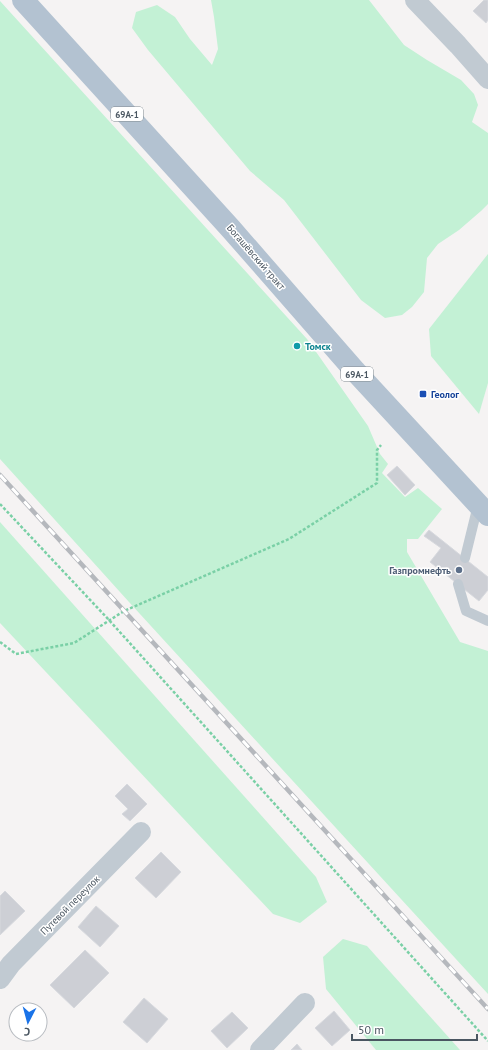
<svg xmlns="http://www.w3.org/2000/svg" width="488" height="1050" viewBox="0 0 488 1050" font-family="'PT Sans',sans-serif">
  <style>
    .green { fill: #c3f1d5 }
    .building { fill: #cdcfd5; stroke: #d7d9de }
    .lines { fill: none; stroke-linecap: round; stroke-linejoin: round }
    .path { stroke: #7ad0a6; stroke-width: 2.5; stroke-dasharray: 3 2; stroke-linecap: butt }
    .service { stroke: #c1cad2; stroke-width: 10 }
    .minor { stroke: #c1cad2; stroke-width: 20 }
    .primary { stroke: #b3c2d1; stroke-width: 22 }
    .rail-casing { stroke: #b5b8bd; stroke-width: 4.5 }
    .rail { stroke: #fff; stroke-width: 3; stroke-dasharray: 9; stroke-linecap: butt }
    .culture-dot { fill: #0f9aa8; stroke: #fff; stroke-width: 1.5 }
    .transit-dot { fill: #1a4fb4; stroke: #fff; stroke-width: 1.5 }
    .service-dot { fill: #5c6f8a; stroke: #fff; stroke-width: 1.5 }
    .labels { text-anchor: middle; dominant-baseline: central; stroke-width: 3; stroke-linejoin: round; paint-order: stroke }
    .shield { fill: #fff; stroke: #808990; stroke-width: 1 }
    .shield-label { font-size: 9px; font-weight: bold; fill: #4a5661 }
    .street-label { font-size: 10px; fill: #4a5661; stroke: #fff }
    .culture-label { font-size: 10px; font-weight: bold; fill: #0d838f; stroke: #fff; text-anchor: start }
    .transit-label { font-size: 10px; font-weight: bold; fill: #164399; stroke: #fff; text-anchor: start }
    .service-label { font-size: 10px; font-weight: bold; fill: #4e5e75; stroke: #fff; text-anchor: end }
  </style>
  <rect width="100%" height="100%" fill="#f5f3f3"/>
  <!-- green -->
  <g class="green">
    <path d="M 211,0 L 369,0 L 404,45 L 427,60 L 461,80 L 474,94 L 478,105 L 472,122 L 488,133 L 488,204 L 481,211 L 459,230 L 438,244 L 427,258 L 424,292 L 412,307 L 402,315 L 385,318 L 361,300 L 284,200 L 250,171 L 148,50 L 132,28 L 136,12 L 157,5 L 175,17 L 190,39 L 212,65 L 218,49 L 214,17 Z"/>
    <path d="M 0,1 L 307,339 L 368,426 L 380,454 L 388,464 L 382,473 L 405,497 L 418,488 L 442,509 L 418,539 L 407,539 L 407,552 L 460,642 L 488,651 L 488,994 L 129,602 L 0,459 Z"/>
    <path d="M 488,254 L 488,383 L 479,414 L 431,356 L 429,329 Z"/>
    <path d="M 0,522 L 316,877 L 327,902 L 300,923 L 273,914 L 0,623 Z"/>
    <path d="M 343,939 L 367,946 L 460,1050 L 376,1050 L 326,989 L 323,957 Z"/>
  </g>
  <!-- building -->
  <g class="building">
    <path d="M 484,0 L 488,0 L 488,20 L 486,23 L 473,11 Z"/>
    <path d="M 397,466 L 415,485 L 405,495 L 387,475 Z"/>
    <path d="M 429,530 L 488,577 L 488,590 L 479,601 L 430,562 L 441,548 L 424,536 Z"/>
    <path d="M 127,784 L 147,804 L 130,821 L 122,814 L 128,809 L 115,796 Z"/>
    <path d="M 161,852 L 181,872 L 156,898 L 135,878 Z"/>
    <path d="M 5,891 L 25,911 L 0,935 L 0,896 Z"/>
    <path d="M 96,906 L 119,926 L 100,947 L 78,927 Z"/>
    <path d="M 85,950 L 109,973 L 74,1008 L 50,985 Z"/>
    <path d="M 144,998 L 168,1019 L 147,1043 L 123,1022 Z"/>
    <path d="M 334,1011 L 350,1030 L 332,1046 L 315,1028 Z"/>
    <path d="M 232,1012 L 248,1028 L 227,1048 L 211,1031 Z"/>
    <path d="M 297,1044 L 302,1050 L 291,1050 Z"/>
  </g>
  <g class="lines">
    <!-- path -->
    <g class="path">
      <path d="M 0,504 L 109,620 L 488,1041"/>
      <path d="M 0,642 L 16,654 L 74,643 L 124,611 L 289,539 L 377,483 L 377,450 L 381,445"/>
    </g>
    <!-- service -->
    <g class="service">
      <path d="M 465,558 L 478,505"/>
      <path d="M 458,584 L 466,611 L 488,621"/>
    </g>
    <!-- minor -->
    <g class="minor">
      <path d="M 415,0 L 458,45 L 488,79"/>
      <path d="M 0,979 L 11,964 L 141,832"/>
      <path d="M 260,1050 L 305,1003"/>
    </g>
    <!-- primary -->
    <path class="primary" d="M 23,0 L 231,229 L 355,371 L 488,515"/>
    <defs>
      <path id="rail" d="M 0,475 L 488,1009"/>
    </defs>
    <!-- rail casing -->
    <use href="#rail" class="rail-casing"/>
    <!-- rail -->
    <use href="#rail" class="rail"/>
  </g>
  <!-- markers -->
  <circle class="culture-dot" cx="297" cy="346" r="4"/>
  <rect class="transit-dot" x="419" y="390" width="8" height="8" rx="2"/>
  <circle class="service-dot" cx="459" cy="570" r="4"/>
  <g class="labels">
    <!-- shield labels -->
    <g class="shield">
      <rect x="111" y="107" width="32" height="14" rx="3"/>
      <rect x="341" y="367" width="32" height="14" rx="3"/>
    </g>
    <g class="shield-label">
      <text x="127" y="114">69А-1</text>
      <text x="357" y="374">69А-1</text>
    </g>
    <!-- street labels -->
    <g class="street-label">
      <text transform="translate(256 257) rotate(49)">Богашёвский тракт</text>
      <text transform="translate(70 905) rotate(-45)">Путевой переулок</text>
    </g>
    <!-- culture labels -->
    <g class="culture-label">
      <text x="305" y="346">Томск</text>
    </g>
    <!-- transit labels -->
    <g class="transit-label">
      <text x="431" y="394">Геолог</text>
    </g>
    <!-- service labels -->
    <g class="service-label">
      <text x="451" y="570">Газпромнефть</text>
    </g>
  </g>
  <!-- north arrow -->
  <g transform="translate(28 1022) rotate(186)"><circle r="19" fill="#ffffff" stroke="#b7bbc0"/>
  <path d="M0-3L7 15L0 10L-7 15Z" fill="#1a73e8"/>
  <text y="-6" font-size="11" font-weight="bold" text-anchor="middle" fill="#4a5661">С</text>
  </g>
  <!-- scale -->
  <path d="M352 1034v6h125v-6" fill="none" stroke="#4a5661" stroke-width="2"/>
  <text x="358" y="1034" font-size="12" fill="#4a5661" stroke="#ffffff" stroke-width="3" paint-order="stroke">50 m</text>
</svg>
